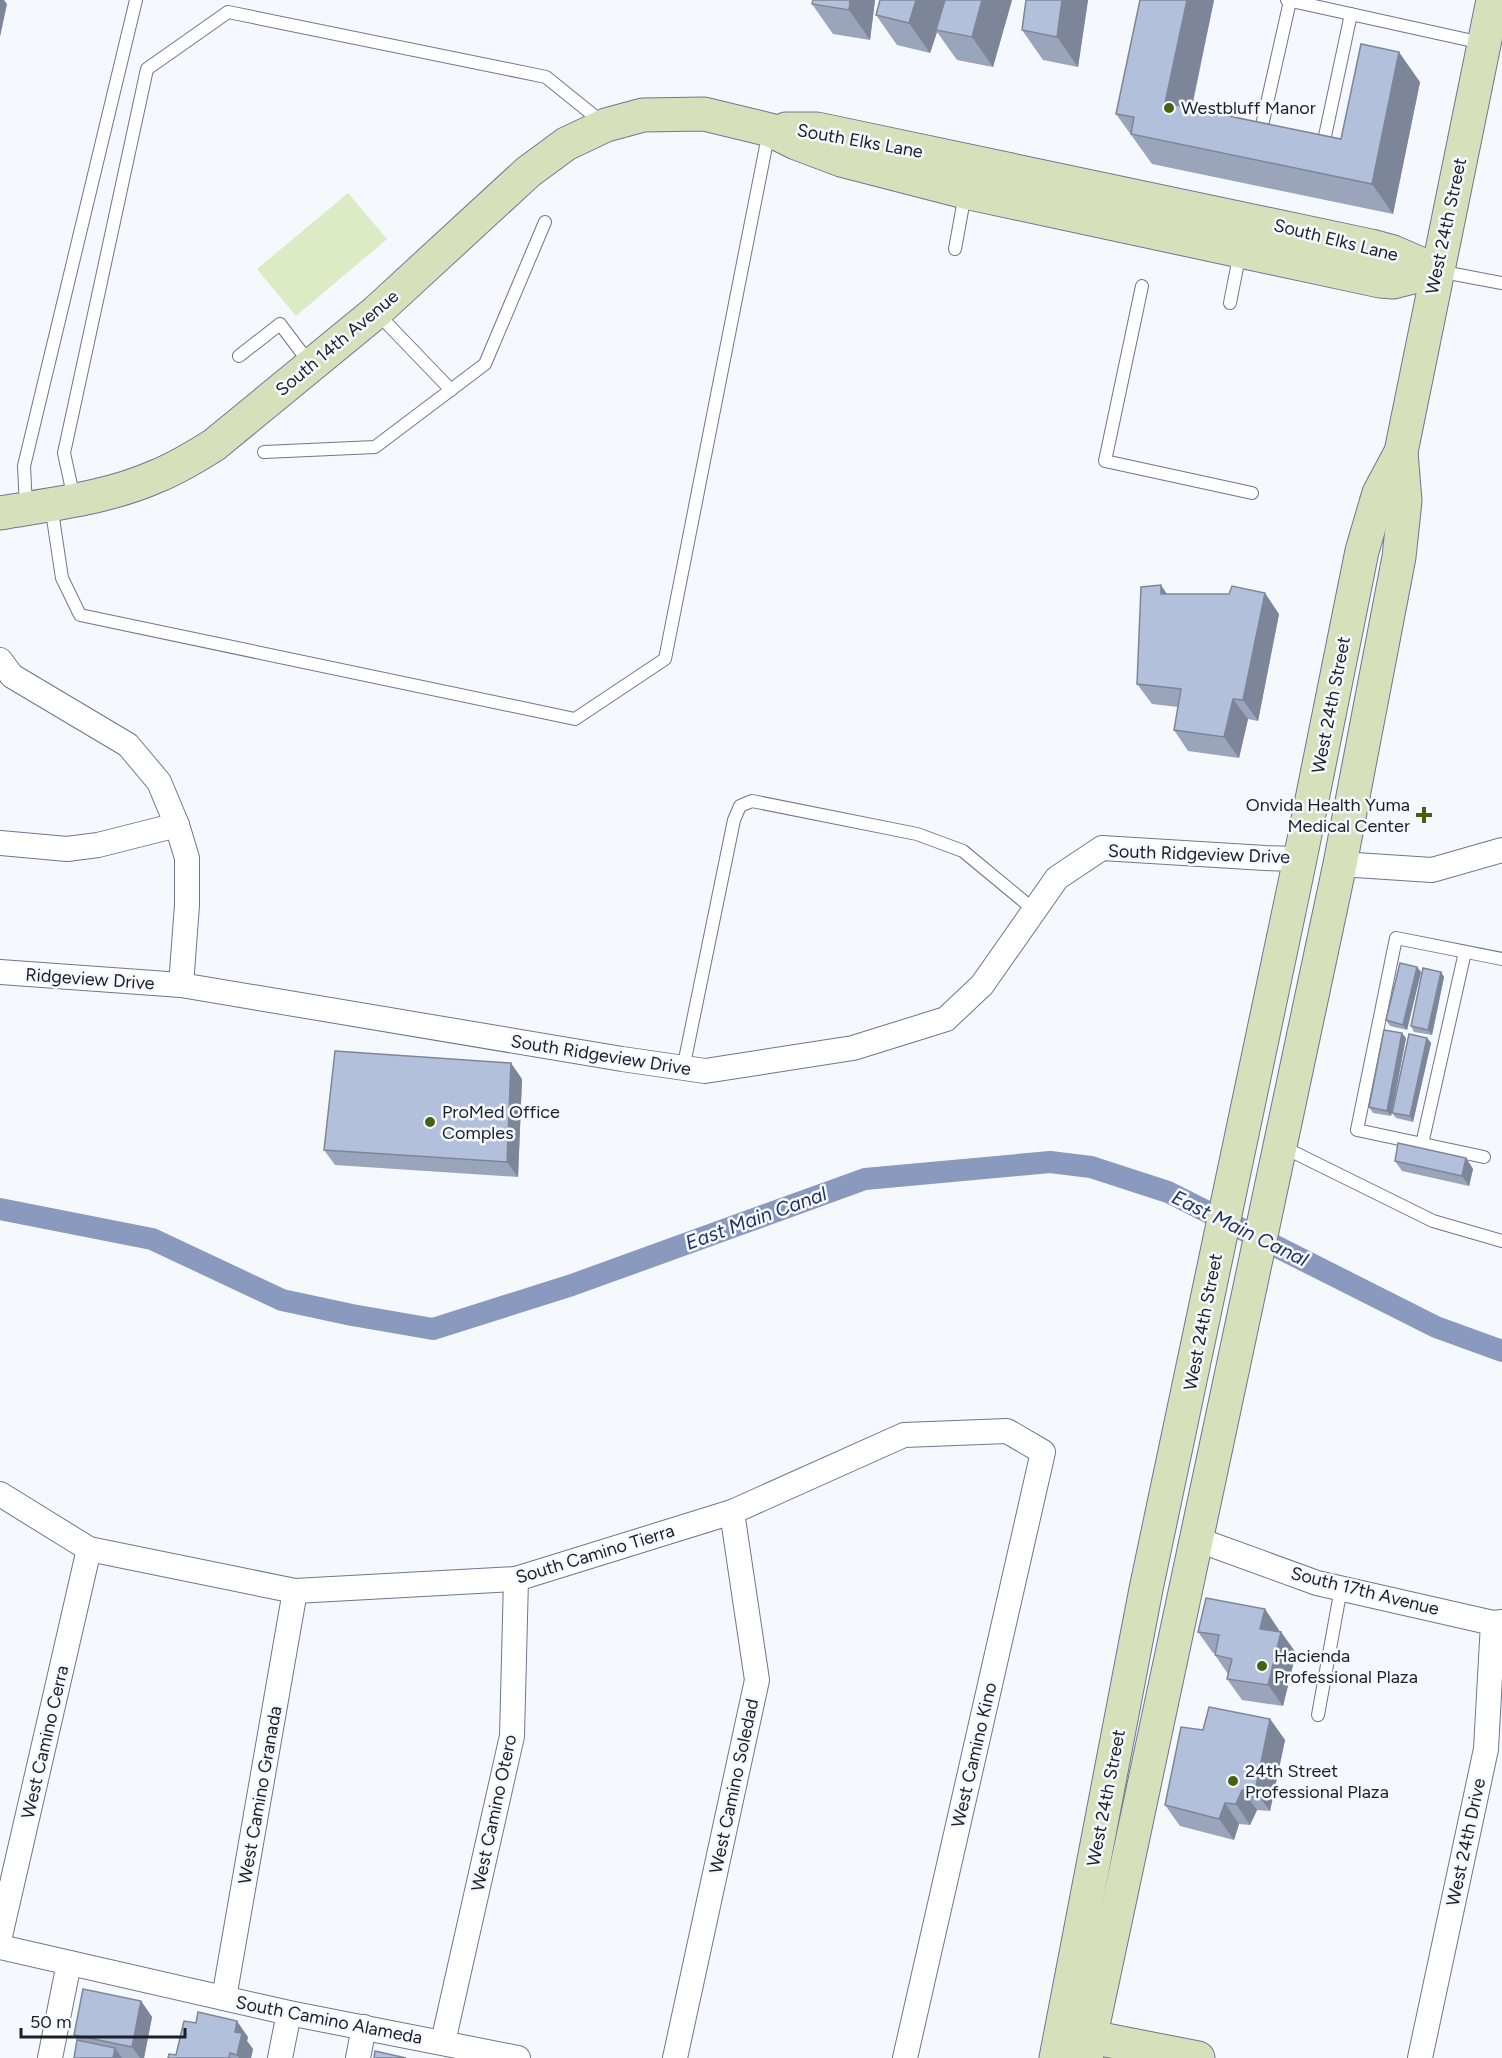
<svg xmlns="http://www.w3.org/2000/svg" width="1502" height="2058" viewBox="0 0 1502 2058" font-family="Figtree,sans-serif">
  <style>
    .park { fill: #dbebc4 }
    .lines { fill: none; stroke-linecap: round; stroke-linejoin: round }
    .canal { stroke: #8a9abe; stroke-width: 22 }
    .lane-casing { stroke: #6c7790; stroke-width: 14 }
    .street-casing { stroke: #6c7790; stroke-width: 26 }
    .secondary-casing { stroke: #6c7790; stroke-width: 35 }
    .lane { stroke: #fff; stroke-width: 12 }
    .street { stroke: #fff; stroke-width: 24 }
    .secondary { stroke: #d6e1bc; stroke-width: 33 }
    .wall { fill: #9aa5bc }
    .shaded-wall { fill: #7d8699 }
    .building { fill: #b3c0db; stroke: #7d8699; stroke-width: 1.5 }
    .poi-dot { fill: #48610f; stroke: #f5f8fd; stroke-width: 2 }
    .labels { text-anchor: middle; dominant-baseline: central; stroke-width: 5; stroke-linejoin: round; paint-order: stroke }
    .poi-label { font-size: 18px; fill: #1b1f29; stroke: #f5f8fd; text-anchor: start }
    .street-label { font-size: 18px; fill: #1b1f29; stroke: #f5f8fd }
    .water-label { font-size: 20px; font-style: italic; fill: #1d305f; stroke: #f5f8fd }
  </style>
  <rect width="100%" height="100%" fill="#f5f8fd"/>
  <!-- park -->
  <path class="park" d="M 348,193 L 387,239 L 296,316 L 257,269 Z"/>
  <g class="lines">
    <!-- canal -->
    <path class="canal" d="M 0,1209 L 152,1239 L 282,1300 L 352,1315 L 433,1329 L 572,1285 L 865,1179 L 1050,1162 L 1091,1167 L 1168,1192 L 1436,1327 L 1502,1351"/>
    <defs>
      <g id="lane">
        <path d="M 1287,0 L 1482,43"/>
        <path d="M 1263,121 L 1290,1"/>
        <path d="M 1325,136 L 1351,14"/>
        <path d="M 955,249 L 965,194"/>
        <path d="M 1438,271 L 1502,283"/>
        <path d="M 1142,286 L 1105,461 L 1252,493"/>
        <path d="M 1230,303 L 1240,252"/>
        <path d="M 377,313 L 451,390"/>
        <path d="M 239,356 L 280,324 L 311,365"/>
        <path d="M 264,452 L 375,447 L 485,364 L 545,222"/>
        <path d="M 74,499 L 64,453 L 147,69 L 228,12 L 546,77 L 603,123"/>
        <path d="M 51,505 L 62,578 L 80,615 L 575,719 L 665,659 L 769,131"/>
        <path d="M 26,507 L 24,466 L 136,0"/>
        <path d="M 683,1069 L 734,820 L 740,806 L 752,801 L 917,834 L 963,851 L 1033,909"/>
        <path d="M 1422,1144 L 1465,952"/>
        <path d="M 1283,1147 L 1433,1221 L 1502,1241"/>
        <path d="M 1484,1157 L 1357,1130 L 1396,938 L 1502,959"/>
        <path d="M 1318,1715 L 1341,1588"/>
      </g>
      <g id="street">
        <path d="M 0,660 L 12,676 L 128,745 L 159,782 L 177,825 L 187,858 L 187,905 L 181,985"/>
        <path d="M 0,843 L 67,849 L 98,845 L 177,825"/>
        <path d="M 1340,864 L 1432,870 L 1502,850"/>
        <path d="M 0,972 L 181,985 L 622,1059 L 705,1071 L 853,1048 L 946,1019 L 982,985 L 1057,878 L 1102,848 L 1265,858 L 1300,859"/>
        <path d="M 0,1494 L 89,1549 L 295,1591 L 516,1579 L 732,1512 L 904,1435 L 1007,1431 L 1043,1452 L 905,2058"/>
        <path d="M 1196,1539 L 1317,1583 L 1493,1623 L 1502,1622"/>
        <path d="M 0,1936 L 89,1549"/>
        <path d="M 0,1947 L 289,2013 L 518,2058"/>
        <path d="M 224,1998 L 295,1591"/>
        <path d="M 443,2042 L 512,1736 L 516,1579"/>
        <path d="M 50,2058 L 69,1963"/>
        <path d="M 280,2058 L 289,2013"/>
        <path d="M 358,2058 L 364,2027"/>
        <path d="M 675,2058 L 757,1680 L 732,1512"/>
        <path d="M 1420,2058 L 1486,1749 L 1493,1623"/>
      </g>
      <g id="secondary">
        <path d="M 786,129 L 817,129 L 1371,246 L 1393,252 L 1437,271"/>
        <path d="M 0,513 C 52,504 108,498 157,476 C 177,468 195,457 214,445 L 376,312 L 528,172 L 566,144 L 606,125 L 643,115 L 704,114 L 770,130 L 796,143 L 841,160 L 965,192 L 1380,281 L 1393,282 L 1437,271"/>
        <path d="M 1070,2033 L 1198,2058"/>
        <path d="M 1056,2058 L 1146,1589 L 1300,859 L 1362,551 L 1379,493 L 1401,452"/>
        <path d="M 1086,2058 L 1340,864 L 1399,557 L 1405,501 L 1401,452 L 1493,0"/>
      </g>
    </defs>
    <!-- lane casing -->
    <use href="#lane" class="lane-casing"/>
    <!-- street casing -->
    <use href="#street" class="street-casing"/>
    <!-- secondary casing -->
    <use href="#secondary" class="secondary-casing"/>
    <!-- lane -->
    <use href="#lane" class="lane"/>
    <!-- street -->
    <use href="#street" class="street"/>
    <!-- secondary -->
    <use href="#secondary" class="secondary"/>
  </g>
  <!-- wall -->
  <g class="wall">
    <path d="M 813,0 L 875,0 L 870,40 L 833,34 L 812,4 Z"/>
    <path d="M 1012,0 L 993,67 L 957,60 L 937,32 L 930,53 L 897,45 L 876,15 Z"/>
    <path d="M 1026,0 L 1088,0 L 1078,67 L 1043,60 L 1022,30 Z"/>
    <path d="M 1214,0 L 1192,108 L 1341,139 L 1420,82 L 1393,214 L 1152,164 L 1116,114 Z"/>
    <path d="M 1167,594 L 1279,614 L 1258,721 L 1248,719 L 1239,758 L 1188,751 L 1174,730 L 1178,707 L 1152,704 L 1137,684 Z"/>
    <path d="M 1417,967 L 1421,972 L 1407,1030 L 1390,1026 L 1386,1020 Z"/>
    <path d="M 1441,972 L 1444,977 L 1432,1035 L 1414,1032 L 1411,1026 Z"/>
    <path d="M 1406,1038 L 1391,1116 L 1373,1113 L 1369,1107 Z"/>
    <path d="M 1427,1038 L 1431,1043 L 1413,1122 L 1396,1118 L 1392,1113 Z"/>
    <path d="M 522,1079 L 518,1177 L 335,1165 L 324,1150 Z"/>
    <path d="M 1466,1158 L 1473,1169 L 1469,1186 L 1402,1171 L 1395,1161 Z"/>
    <path d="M 1279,1630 L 1279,1632 L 1281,1632 L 1296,1653 L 1283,1706 L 1242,1700 L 1227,1679 L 1228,1674 L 1215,1655 L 1215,1653 L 1213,1653 L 1198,1632 Z"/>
    <path d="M 1270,1719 L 1285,1740 L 1270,1811 L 1257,1810 L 1250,1825 L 1239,1824 L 1234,1840 L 1180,1826 L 1165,1805 L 1203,1730 Z"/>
    <path d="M 141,2001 L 152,2017 L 144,2058 L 74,2058 L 77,2040 L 74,2035 Z"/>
    <path d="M 248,2037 L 247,2041 L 253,2049 L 251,2058 L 168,2058 Z"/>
  </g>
  <!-- shaded-wall -->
  <g class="shaded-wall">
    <path d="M 0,0 L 4,0 L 7,4 L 0,37 Z"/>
    <path d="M 850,0 L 875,0 L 870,40 L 849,10 Z"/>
    <path d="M 916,0 L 946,0 L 936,30 L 937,32 L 930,53 L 909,23 Z"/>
    <path d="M 982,0 L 1012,0 L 993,67 L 972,37 Z"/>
    <path d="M 1062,0 L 1088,0 L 1078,67 L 1057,37 Z"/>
    <path d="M 1187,0 L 1214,0 L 1186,133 L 1165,103 Z"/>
    <path d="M 1399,52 L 1420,82 L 1393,214 L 1372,184 Z"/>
    <path d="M 1161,585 L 1175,606 L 1161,594 Z"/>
    <path d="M 1265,593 L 1279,614 L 1258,721 L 1243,700 Z"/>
    <path d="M 1233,699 L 1248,719 L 1239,758 L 1224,737 Z"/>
    <path d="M 1417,967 L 1421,972 L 1407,1030 L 1403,1025 Z"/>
    <path d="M 1441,972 L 1444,977 L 1432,1035 L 1428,1030 Z"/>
    <path d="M 1402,1033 L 1406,1038 L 1391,1116 L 1387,1111 Z"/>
    <path d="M 1427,1038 L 1431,1043 L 1413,1122 L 1410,1116 Z"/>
    <path d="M 511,1063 L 522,1079 L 518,1177 L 507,1162 Z"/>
    <path d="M 1466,1158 L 1473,1169 L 1469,1186 L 1462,1176 Z"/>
    <path d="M 1265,1609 L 1279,1630 L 1275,1650 L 1260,1629 Z"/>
    <path d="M 1281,1632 L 1296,1653 L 1283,1706 L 1268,1685 Z"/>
    <path d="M 1270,1719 L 1285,1740 L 1270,1811 L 1255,1791 Z"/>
    <path d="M 1242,1790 L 1257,1810 L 1250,1825 L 1236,1804 Z"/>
    <path d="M 1225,1803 L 1239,1824 L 1234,1840 L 1219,1819 Z"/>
    <path d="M 141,2001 L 152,2017 L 144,2058 L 140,2058 L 132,2047 Z"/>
    <path d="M 237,2021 L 248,2037 L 247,2041 L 253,2049 L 251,2058 L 239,2058 L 237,2055 L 235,2032 Z"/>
    <path d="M 115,2048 L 122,2058 L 113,2058 Z"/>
  </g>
  <!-- building -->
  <g class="building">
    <path d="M 813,0 L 850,0 L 849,10 L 812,4 Z"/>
    <path d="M 880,0 L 916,0 L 909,23 L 876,15 Z"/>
    <path d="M 945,0 L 982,0 L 972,37 L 936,30 Z"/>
    <path d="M 1026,0 L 1062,0 L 1057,37 L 1022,30 Z"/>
    <path d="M 1140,0 L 1187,0 L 1165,103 L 1341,139 L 1361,44 L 1399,52 L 1372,184 L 1131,134 L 1134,117 L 1116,114 Z"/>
    <path d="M 1161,585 L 1161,594 L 1229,594 L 1232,586 L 1265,593 L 1243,700 L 1233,699 L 1224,737 L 1174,730 L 1181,689 L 1137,684 L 1141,587 Z"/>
    <path d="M 1400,963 L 1417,967 L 1403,1025 L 1386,1020 Z"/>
    <path d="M 1423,968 L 1441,972 L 1428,1030 L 1411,1026 Z"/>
    <path d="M 1384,1030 L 1402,1033 L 1387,1111 L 1369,1107 Z"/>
    <path d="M 1409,1034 L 1427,1038 L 1410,1116 L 1392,1113 Z"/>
    <path d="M 335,1051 L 511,1063 L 507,1162 L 324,1150 Z"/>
    <path d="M 1398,1143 L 1466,1158 L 1462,1176 L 1395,1161 Z"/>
    <path d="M 1206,1598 L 1265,1609 L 1260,1629 L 1281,1632 L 1268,1685 L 1227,1679 L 1232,1659 L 1215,1655 L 1219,1635 L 1198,1632 Z"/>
    <path d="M 1209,1707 L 1270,1719 L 1255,1791 L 1242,1790 L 1236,1804 L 1225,1803 L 1219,1819 L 1165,1805 L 1181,1727 L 1203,1730 Z"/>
    <path d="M 83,1989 L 141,2001 L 132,2047 L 74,2035 Z"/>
    <path d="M 198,2012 L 237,2021 L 235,2032 L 242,2033 L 237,2055 L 230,2053 L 229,2058 L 168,2058 L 169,2054 L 176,2055 L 184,2021 L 196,2023 Z"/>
    <path d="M 77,2040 L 115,2048 L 113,2058 L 74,2058 Z"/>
    <path d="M 375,2051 L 406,2058 L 374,2058 Z"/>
  </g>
  <!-- markers -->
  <g class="poi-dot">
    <circle cx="1169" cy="108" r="6"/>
    <path d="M1421 806h6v6h6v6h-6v6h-6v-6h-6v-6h6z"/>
    <circle cx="430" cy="1122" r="6"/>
    <circle cx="1262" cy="1666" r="6"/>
    <circle cx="1233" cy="1781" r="6"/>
  </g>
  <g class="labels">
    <!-- poi labels -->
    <g class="poi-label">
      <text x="1181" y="108">Westbluff Manor</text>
      <text x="1410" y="805" text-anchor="end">Onvida Health Yuma<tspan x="1410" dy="21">Medical Center</tspan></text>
      <text x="442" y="1112">ProMed Office<tspan x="442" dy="21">Comples</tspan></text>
      <text x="1274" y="1656">Hacienda<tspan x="1274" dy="21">Professional Plaza</tspan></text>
      <text x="1245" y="1771">24th Street<tspan x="1245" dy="21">Professional Plaza</tspan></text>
    </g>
    <!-- street labels -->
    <g class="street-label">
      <text transform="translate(860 141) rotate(10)">South Elks Lane</text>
      <text transform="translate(1446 226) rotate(-78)">West 24th Street</text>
      <text transform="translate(1336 240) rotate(14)">South Elks Lane</text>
      <text transform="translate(337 343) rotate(-40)">South 14th Avenue</text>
      <text transform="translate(1331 705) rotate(-79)">West 24th Street</text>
      <text transform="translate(1199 854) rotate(2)">South Ridgeview Drive</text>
      <text transform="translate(90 979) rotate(4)">Ridgeview Drive</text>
      <text transform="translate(601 1055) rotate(9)">South Ridgeview Drive</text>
      <text transform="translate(1203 1322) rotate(-79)">West 24th Street</text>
      <text transform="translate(595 1554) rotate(-17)">South Camino Tierra</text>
      <text transform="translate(1365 1591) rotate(14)">South 17th Avenue</text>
      <text transform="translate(45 1742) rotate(-77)">West Camino Cerra</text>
      <text transform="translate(974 1755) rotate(-77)">West Camino Kino</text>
      <text transform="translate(734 1786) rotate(-78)">West Camino Soledad</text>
      <text transform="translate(260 1795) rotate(-80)">West Camino Granada</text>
      <text transform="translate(1106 1798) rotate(-79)">West 24th Street</text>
      <text transform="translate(494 1813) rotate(-78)">West Camino Otero</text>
      <text transform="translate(1466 1842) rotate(-78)">West 24th Drive</text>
      <text transform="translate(329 2020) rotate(11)">South Camino Alameda</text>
    </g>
    <!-- water labels -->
    <g class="water-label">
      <text transform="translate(756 1218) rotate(-20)">East Main Canal</text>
      <text transform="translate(1240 1228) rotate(26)">East Main Canal</text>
    </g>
  </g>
  <!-- scale -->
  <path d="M21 2028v9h164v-9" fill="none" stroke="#1b1f29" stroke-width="3"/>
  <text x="30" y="2028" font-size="18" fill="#1b1f29" stroke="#f5f8fd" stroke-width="4.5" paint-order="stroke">50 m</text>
</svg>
